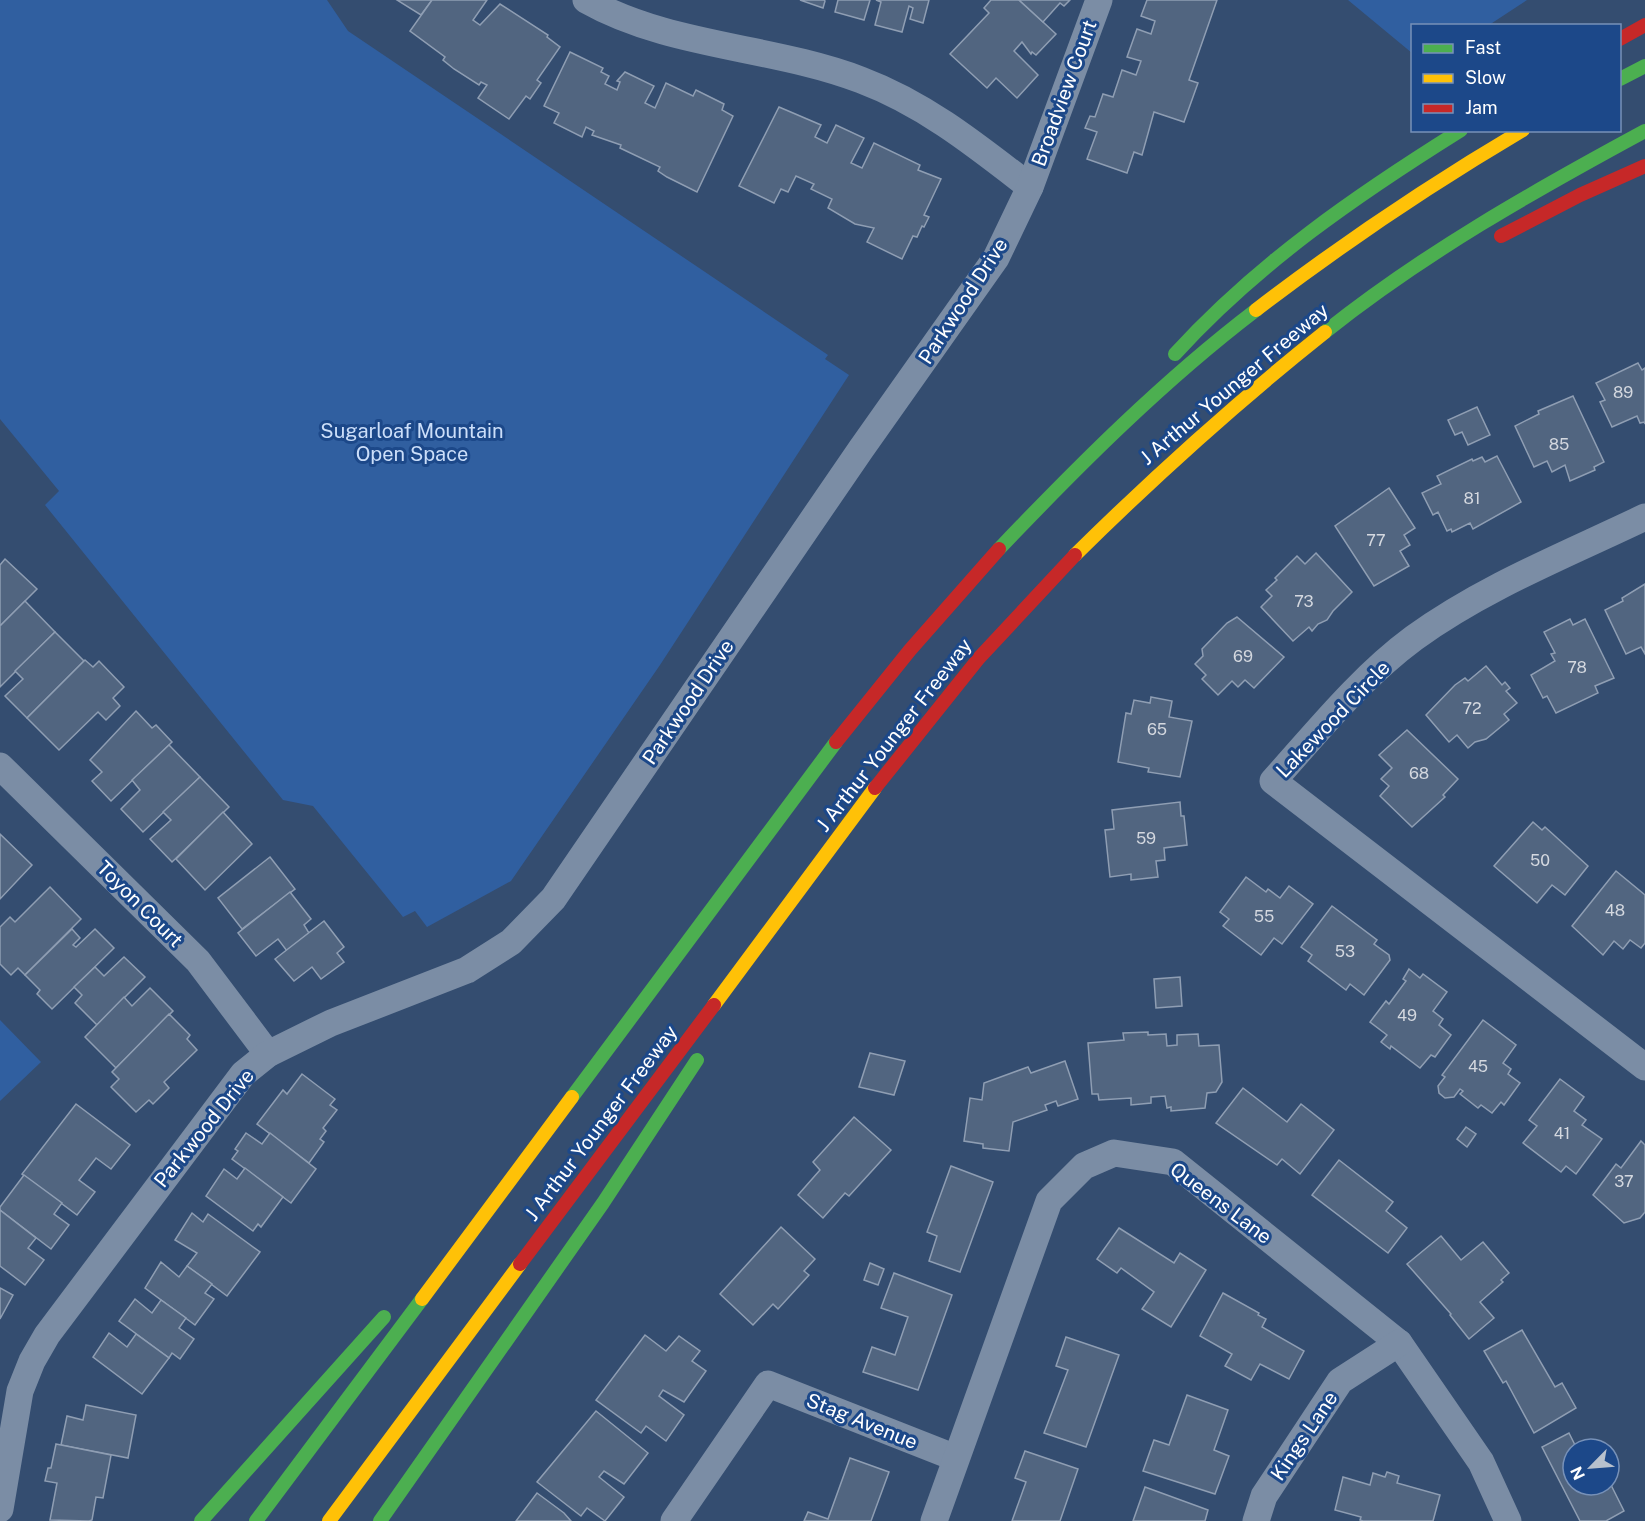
<svg xmlns="http://www.w3.org/2000/svg" width="1645" height="1521" viewBox="0 0 1645 1521" font-family="'Public Sans',sans-serif">
  <style>
    .green { fill: #305fa0 }
    .building { fill: #516580; stroke: #8f9eb3; stroke-width: 1.5 }
    .lines { fill: none; stroke-linecap: round; stroke-linejoin: round }
    .street { stroke: #7b8da5; stroke-width: 27 }
    .fast { stroke: #4caf50; stroke-width: 14 }
    .slow { stroke: #ffc107; stroke-width: 14 }
    .jam { stroke: #c62828; stroke-width: 14 }
    .labels { text-anchor: middle; dominant-baseline: central; stroke-width: 6; stroke-linejoin: round; paint-order: stroke }
    .number-label { font-size: 16px; fill: #d4d8df }
    .street-label { font-size: 20px; fill: #fff; stroke: #1c4889 }
    .park-label { font-size: 20px; fill: #cbdef9; stroke: #1c4889 }
  </style>
  <rect width="100%" height="100%" fill="#344d70"/>
  <!-- green -->
  <g class="green">
    <path d="M 0,0 L 327,0 L 348,31 L 828,355 L 825,359 L 849,375 L 660,665 L 511,881 L 427,927 L 415,911 L 403,917 L 313,806 L 283,800 L 45,505 L 59,491 L 0,419 Z"/>
    <path d="M 1348,0 L 1527,0 L 1489,25 L 1412,26 L 1412,53 Z"/>
    <path d="M 0,1020 L 41,1062 L 0,1101 Z"/>
  </g>
  <!-- building -->
  <g class="building">
    <path d="M 397,0 L 432,0 L 421,15 Z"/>
    <path d="M 432,0 L 487,0 L 473,20 L 480,25 L 500,4 L 548,35 L 547,37 L 560,47 L 537,80 L 541,83 L 530,99 L 526,96 L 509,119 L 478,98 L 487,85 L 481,82 L 479,85 L 454,69 L 443,60 L 445,57 L 410,31 Z"/>
    <path d="M 800,0 L 824,0 L 825,1 L 823,8 Z"/>
    <path d="M 838,0 L 870,0 L 864,20 L 835,12 Z"/>
    <path d="M 876,0 L 929,0 L 923,23 L 910,19 L 913,8 L 909,6 L 902,32 L 875,25 L 881,2 Z"/>
    <path d="M 991,0 L 1019,0 L 1056,34 L 1036,55 L 1032,52 L 1031,54 L 1022,42 L 1014,51 L 1038,75 L 1017,98 L 996,78 L 987,88 L 950,54 L 989,13 L 984,8 Z"/>
    <path d="M 1019,0 L 1070,0 L 1064,6 L 1060,3 L 1043,22 Z"/>
    <path d="M 1147,0 L 1217,0 L 1189,80 L 1198,83 L 1184,122 L 1154,112 L 1142,155 L 1134,152 L 1127,173 L 1087,159 L 1097,132 L 1085,128 L 1090,116 L 1095,117 L 1103,94 L 1113,97 L 1122,70 L 1136,75 L 1141,61 L 1127,57 L 1137,29 L 1151,34 L 1155,21 L 1141,16 Z"/>
    <path d="M 570,52 L 603,68 L 601,72 L 609,76 L 605,84 L 617,90 L 620,82 L 617,81 L 625,72 L 654,86 L 645,103 L 655,108 L 666,83 L 693,96 L 696,90 L 724,104 L 722,110 L 733,116 L 697,192 L 667,177 L 658,171 L 660,167 L 620,148 L 621,145 L 592,135 L 594,131 L 586,127 L 582,137 L 554,123 L 559,113 L 544,106 Z"/>
    <path d="M 779,107 L 821,125 L 815,137 L 827,143 L 836,125 L 864,138 L 851,163 L 862,168 L 874,143 L 920,165 L 918,170 L 941,179 L 924,215 L 929,217 L 924,227 L 922,226 L 917,237 L 913,236 L 902,259 L 867,242 L 874,228 L 855,224 L 828,208 L 832,199 L 811,189 L 814,184 L 796,176 L 788,192 L 781,189 L 774,203 L 739,186 Z"/>
    <path d="M 1638,363 L 1642,370 L 1645,368 L 1645,424 L 1644,422 L 1640,423 L 1637,416 L 1612,427 L 1600,402 L 1605,400 L 1596,383 Z"/>
    <path d="M 1573,396 L 1604,462 L 1594,467 L 1595,470 L 1570,481 L 1565,465 L 1552,472 L 1547,461 L 1534,467 L 1515,426 L 1539,414 L 1538,411 Z"/>
    <path d="M 1477,407 L 1490,435 L 1468,445 L 1462,432 L 1455,435 L 1448,420 Z"/>
    <path d="M 1497,456 L 1521,502 L 1473,529 L 1470,523 L 1452,532 L 1451,529 L 1447,531 L 1438,512 L 1433,515 L 1422,493 L 1441,484 L 1437,476 L 1472,459 L 1473,461 L 1482,457 L 1485,462 Z"/>
    <path d="M 1389,488 L 1415,528 L 1404,535 L 1410,545 L 1400,551 L 1409,566 L 1374,586 L 1335,526 Z"/>
    <path d="M 1316,553 L 1352,592 L 1333,611 L 1327,620 L 1318,624 L 1312,631 L 1309,627 L 1293,641 L 1261,607 L 1272,596 L 1266,590 L 1277,580 L 1275,578 L 1297,556 L 1305,564 Z"/>
    <path d="M 5,559 L 37,589 L 0,626 L 0,565 Z"/>
    <path d="M 1645,584 L 1645,654 L 1641,647 L 1626,654 L 1605,610 L 1623,601 L 1622,598 Z"/>
    <path d="M 25,601 L 55,632 L 0,687 L 0,626 Z"/>
    <path d="M 1237,617 L 1284,657 L 1254,688 L 1245,680 L 1238,687 L 1232,681 L 1218,695 L 1202,679 L 1206,675 L 1195,664 L 1203,656 L 1202,649 L 1227,623 Z"/>
    <path d="M 1570,619 L 1573,625 L 1585,619 L 1614,678 L 1595,686 L 1598,693 L 1556,713 L 1547,696 L 1543,698 L 1531,675 L 1555,661 L 1551,654 L 1555,653 L 1544,632 Z"/>
    <path d="M 55,632 L 84,661 L 27,718 L 5,696 L 23,679 L 15,671 Z"/>
    <path d="M 85,660 L 93,667 L 99,661 L 124,687 L 113,698 L 120,706 L 106,720 L 98,712 L 59,750 L 27,718 Z"/>
    <path d="M 1486,666 L 1502,685 L 1505,682 L 1510,688 L 1506,691 L 1517,703 L 1504,714 L 1509,720 L 1486,739 L 1475,742 L 1468,748 L 1457,735 L 1449,742 L 1426,715 L 1455,685 L 1465,678 L 1468,681 Z"/>
    <path d="M 1151,697 L 1172,701 L 1169,717 L 1192,721 L 1180,777 L 1148,772 L 1149,768 L 1118,762 L 1126,713 L 1131,714 L 1134,700 L 1150,703 Z"/>
    <path d="M 136,711 L 152,728 L 156,725 L 172,742 L 111,801 L 92,781 L 102,772 L 90,760 Z"/>
    <path d="M 1407,730 L 1458,779 L 1443,795 L 1445,797 L 1412,827 L 1380,796 L 1389,786 L 1381,779 L 1392,768 L 1379,755 Z"/>
    <path d="M 169,745 L 200,777 L 143,832 L 121,809 L 140,790 L 132,780 Z"/>
    <path d="M 200,777 L 229,807 L 172,862 L 150,839 L 171,820 L 163,812 Z"/>
    <path d="M 1180,802 L 1181,816 L 1184,816 L 1187,845 L 1164,848 L 1165,860 L 1156,861 L 1158,877 L 1131,880 L 1131,874 L 1110,877 L 1105,830 L 1114,829 L 1112,810 Z"/>
    <path d="M 223,812 L 252,844 L 205,890 L 176,859 Z"/>
    <path d="M 1533,822 L 1542,830 L 1545,827 L 1588,866 L 1565,895 L 1552,885 L 1537,903 L 1494,866 Z"/>
    <path d="M 0,834 L 32,865 L 0,899 Z"/>
    <path d="M 270,857 L 295,889 L 242,929 L 218,898 Z"/>
    <path d="M 1616,871 L 1645,895 L 1645,943 L 1641,948 L 1630,940 L 1623,949 L 1614,941 L 1603,955 L 1572,926 Z"/>
    <path d="M 1246,877 L 1266,892 L 1268,889 L 1280,898 L 1289,886 L 1313,904 L 1282,944 L 1274,938 L 1261,955 L 1223,926 L 1229,919 L 1220,912 Z"/>
    <path d="M 50,887 L 81,919 L 25,975 L 18,968 L 11,975 L 0,964 L 0,927 L 10,917 L 15,922 Z"/>
    <path d="M 290,892 L 311,919 L 304,925 L 309,933 L 287,951 L 278,939 L 256,956 L 238,933 Z"/>
    <path d="M 1332,906 L 1377,940 L 1374,944 L 1389,955 L 1390,960 L 1364,995 L 1350,984 L 1346,990 L 1308,961 L 1312,955 L 1301,947 Z"/>
    <path d="M 324,921 L 344,947 L 337,953 L 344,962 L 321,979 L 312,967 L 294,981 L 275,959 Z"/>
    <path d="M 72,929 L 80,938 L 73,945 L 76,947 L 95,929 L 114,948 L 52,1009 L 37,994 L 40,990 L 25,975 Z"/>
    <path d="M 124,957 L 145,977 L 97,1025 L 75,1003 L 82,995 L 74,987 L 95,967 L 104,976 Z"/>
    <path d="M 1409,969 L 1420,978 L 1423,974 L 1447,992 L 1433,1011 L 1443,1019 L 1439,1025 L 1451,1035 L 1435,1057 L 1431,1055 L 1420,1068 L 1391,1046 L 1390,1049 L 1381,1042 L 1387,1035 L 1370,1022 L 1386,1001 L 1389,1004 L 1406,981 L 1403,979 Z"/>
    <path d="M 1180,977 L 1182,1006 L 1156,1008 L 1154,979 Z"/>
    <path d="M 150,988 L 173,1011 L 116,1068 L 85,1037 L 124,997 L 132,1006 Z"/>
    <path d="M 169,1014 L 190,1035 L 187,1039 L 197,1050 L 164,1082 L 169,1088 L 153,1104 L 149,1100 L 136,1112 L 111,1087 L 119,1079 L 112,1072 Z"/>
    <path d="M 1483,1020 L 1516,1045 L 1503,1063 L 1511,1069 L 1508,1074 L 1520,1083 L 1504,1105 L 1501,1102 L 1492,1113 L 1481,1105 L 1478,1108 L 1460,1094 L 1463,1091 L 1460,1089 L 1454,1097 L 1445,1098 L 1439,1093 L 1438,1086 L 1445,1077 L 1442,1075 Z"/>
    <path d="M 1148,1032 L 1148,1035 L 1166,1034 L 1167,1046 L 1177,1045 L 1177,1035 L 1198,1034 L 1199,1046 L 1219,1045 L 1222,1082 L 1216,1092 L 1207,1093 L 1205,1108 L 1171,1111 L 1171,1107 L 1167,1108 L 1165,1096 L 1151,1097 L 1151,1103 L 1131,1105 L 1131,1098 L 1099,1100 L 1098,1094 L 1092,1094 L 1088,1043 L 1124,1040 L 1123,1033 Z"/>
    <path d="M 870,1053 L 905,1061 L 894,1095 L 859,1087 Z"/>
    <path d="M 1065,1061 L 1078,1099 L 1058,1106 L 1056,1101 L 1045,1105 L 1047,1110 L 1013,1122 L 1009,1151 L 983,1148 L 983,1144 L 964,1141 L 970,1098 L 982,1100 L 984,1083 L 1028,1067 L 1031,1073 Z"/>
    <path d="M 302,1074 L 335,1099 L 330,1105 L 337,1110 L 323,1128 L 326,1131 L 320,1139 L 324,1142 L 309,1163 L 257,1124 L 283,1090 L 287,1094 Z"/>
    <path d="M 1560,1079 L 1584,1097 L 1574,1111 L 1586,1120 L 1582,1125 L 1602,1139 L 1576,1174 L 1566,1166 L 1561,1172 L 1523,1143 L 1537,1126 L 1529,1120 Z"/>
    <path d="M 1243,1088 L 1287,1122 L 1301,1104 L 1334,1130 L 1300,1174 L 1282,1159 L 1277,1165 L 1216,1123 Z"/>
    <path d="M 76,1104 L 130,1145 L 111,1169 L 96,1158 L 79,1180 L 95,1192 L 77,1215 L 22,1174 Z"/>
    <path d="M 854,1117 L 891,1150 L 849,1196 L 845,1193 L 823,1218 L 798,1195 L 820,1170 L 813,1162 Z"/>
    <path d="M 1466,1127 L 1476,1134 L 1467,1147 L 1457,1139 Z"/>
    <path d="M 246,1133 L 262,1144 L 270,1133 L 316,1169 L 291,1203 L 232,1159 L 238,1151 L 235,1149 Z"/>
    <path d="M 1641,1141 L 1645,1145 L 1645,1212 L 1640,1218 L 1624,1223 L 1593,1195 L 1616,1164 L 1621,1168 Z"/>
    <path d="M 1339,1160 L 1393,1202 L 1386,1211 L 1407,1228 L 1388,1253 L 1312,1195 Z"/>
    <path d="M 951,1166 L 993,1182 L 960,1272 L 929,1261 L 937,1236 L 927,1232 Z"/>
    <path d="M 245,1168 L 283,1197 L 261,1227 L 258,1224 L 253,1231 L 206,1196 L 224,1169 L 237,1179 Z"/>
    <path d="M 24,1175 L 62,1203 L 54,1214 L 69,1225 L 51,1249 L 0,1210 L 0,1207 Z"/>
    <path d="M 0,1210 L 36,1238 L 28,1248 L 44,1260 L 25,1285 L 0,1266 Z"/>
    <path d="M 192,1213 L 203,1222 L 208,1214 L 260,1252 L 227,1296 L 187,1266 L 197,1253 L 175,1240 Z"/>
    <path d="M 781,1227 L 815,1259 L 804,1271 L 809,1275 L 778,1309 L 773,1304 L 753,1325 L 720,1294 Z"/>
    <path d="M 1119,1228 L 1174,1263 L 1180,1253 L 1206,1270 L 1171,1327 L 1142,1309 L 1154,1292 L 1121,1268 L 1117,1273 L 1097,1259 Z"/>
    <path d="M 1441,1236 L 1461,1260 L 1483,1242 L 1509,1273 L 1501,1280 L 1503,1282 L 1480,1302 L 1494,1318 L 1469,1339 L 1450,1315 L 1451,1314 L 1407,1264 Z"/>
    <path d="M 161,1262 L 179,1277 L 187,1266 L 212,1284 L 205,1293 L 214,1299 L 195,1325 L 145,1288 Z"/>
    <path d="M 870,1263 L 884,1269 L 878,1285 L 864,1280 Z"/>
    <path d="M 894,1273 L 952,1295 L 918,1390 L 863,1372 L 872,1347 L 895,1355 L 908,1317 L 881,1308 Z"/>
    <path d="M 0,1288 L 13,1295 L 0,1319 Z"/>
    <path d="M 1223,1293 L 1259,1313 L 1258,1315 L 1266,1319 L 1262,1327 L 1304,1351 L 1289,1379 L 1260,1364 L 1251,1380 L 1225,1366 L 1232,1354 L 1200,1336 Z"/>
    <path d="M 135,1299 L 152,1313 L 161,1300 L 186,1318 L 179,1328 L 194,1339 L 180,1359 L 172,1353 L 169,1358 L 119,1321 Z"/>
    <path d="M 1522,1330 L 1555,1387 L 1562,1383 L 1576,1408 L 1534,1433 L 1506,1381 L 1503,1383 L 1484,1351 Z"/>
    <path d="M 109,1333 L 127,1347 L 136,1334 L 169,1358 L 142,1394 L 93,1357 Z"/>
    <path d="M 645,1335 L 666,1351 L 679,1336 L 700,1351 L 692,1361 L 706,1371 L 684,1402 L 663,1390 L 659,1396 L 684,1415 L 666,1441 L 646,1426 L 641,1433 L 596,1400 Z"/>
    <path d="M 1066,1337 L 1119,1355 L 1086,1447 L 1044,1433 L 1068,1370 L 1056,1366 Z"/>
    <path d="M 1187,1395 L 1228,1410 L 1214,1450 L 1229,1456 L 1215,1494 L 1143,1471 L 1154,1440 L 1169,1445 Z"/>
    <path d="M 86,1405 L 136,1415 L 128,1458 L 61,1445 L 67,1416 L 83,1420 Z"/>
    <path d="M 596,1411 L 648,1453 L 624,1484 L 604,1471 L 599,1477 L 624,1497 L 605,1521 L 587,1508 L 581,1516 L 537,1482 Z"/>
    <path d="M 1569,1433 L 1577,1449 L 1573,1449 L 1573,1485 L 1609,1485 L 1609,1481 L 1624,1511 L 1606,1521 L 1580,1521 L 1542,1447 Z"/>
    <path d="M 56,1444 L 111,1455 L 103,1498 L 96,1497 L 92,1520 L 89,1521 L 50,1520 L 57,1483 L 45,1481 L 48,1468 L 51,1468 Z"/>
    <path d="M 1025,1451 L 1078,1469 L 1060,1521 L 1012,1521 L 1026,1482 L 1015,1478 Z"/>
    <path d="M 850,1458 L 889,1472 L 871,1521 L 804,1521 L 808,1512 L 828,1519 Z"/>
    <path d="M 1387,1472 L 1399,1476 L 1397,1483 L 1440,1495 L 1433,1521 L 1363,1521 L 1360,1520 L 1361,1517 L 1335,1510 L 1343,1477 L 1370,1485 L 1373,1473 L 1385,1477 Z"/>
    <path d="M 1145,1487 L 1208,1510 L 1205,1521 L 1133,1521 Z"/>
    <path d="M 537,1493 L 564,1513 L 571,1521 L 516,1521 Z"/>
  </g>
  <g class="lines">
    <!-- street -->
    <g class="street">
      <path d="M 586,0 C 669,47 772,46 861,80 C 925,104 977,146 1030,187"/>
      <path d="M 1645,517 C 1568,554 1484,587 1414,638 C 1361,677 1317,732 1273,781 L 1645,1067"/>
      <path d="M 0,766 L 198,961 L 268,1054"/>
      <path d="M 0,1509 L 20,1391 L 32,1361 L 47,1335 L 243,1074 L 268,1054 L 331,1023 L 467,970 L 511,942 L 553,899 L 861,449 L 996,258 L 1030,187 L 1099,0"/>
      <path d="M 674,1521 L 768,1384 L 956,1458"/>
      <path d="M 934,1521 L 1049,1201 L 1084,1166 L 1114,1153 L 1173,1162 L 1399,1343 L 1481,1462 L 1508,1521"/>
      <path d="M 1256,1521 L 1264,1496 L 1340,1381 L 1399,1343"/>
    </g>
    <!-- fast -->
    <g class="fast">
      <path d="M 1620,79 L 1645,66"/>
      <path d="M 1325,332 C 1424,253 1534,191 1645,131"/>
      <path d="M 1175,354 C 1258,263 1357,195 1461,130"/>
      <path d="M 999,549 C 1080,464 1163,381 1256,310"/>
      <path d="M 572,1097 L 836,742"/>
      <path d="M 201,1521 L 384,1317"/>
      <path d="M 256,1521 L 422,1299"/>
      <path d="M 380,1521 L 603,1203 L 697,1060"/>
    </g>
    <!-- slow -->
    <g class="slow">
      <path d="M 1256,310 C 1342,244 1430,185 1523,130"/>
      <path d="M 1075,555 C 1155,476 1237,402 1325,332"/>
      <path d="M 714,1005 L 875,788"/>
      <path d="M 422,1299 L 572,1097"/>
      <path d="M 329,1521 L 520,1264"/>
    </g>
    <!-- jam -->
    <g class="jam">
      <path d="M 1620,39 L 1645,25"/>
      <path d="M 1501,236 L 1580,195 L 1645,166"/>
      <path d="M 836,742 L 910,650 L 999,549"/>
      <path d="M 875,788 L 979,658 L 1075,555"/>
      <path d="M 520,1264 L 714,1005"/>
    </g>
  </g>
  <g class="labels">
    <!-- number labels -->
    <g class="number-label">
      <text x="1623" y="392">89</text>
      <text x="1559" y="444">85</text>
      <text x="1472" y="498">81</text>
      <text x="1376" y="540">77</text>
      <text x="1304" y="601">73</text>
      <text x="1243" y="656">69</text>
      <text x="1577" y="667">78</text>
      <text x="1472" y="708">72</text>
      <text x="1157" y="729">65</text>
      <text x="1419" y="773">68</text>
      <text x="1146" y="838">59</text>
      <text x="1540" y="860">50</text>
      <text x="1615" y="910">48</text>
      <text x="1264" y="916">55</text>
      <text x="1345" y="951">53</text>
      <text x="1407" y="1015">49</text>
      <text x="1478" y="1066">45</text>
      <text x="1562" y="1133">41</text>
      <text x="1624" y="1181">37</text>
    </g>
    <!-- street labels -->
    <g class="street-label">
      <text transform="translate(1064 93) rotate(-70)">Broadview Court</text>
      <text transform="translate(963 301) rotate(-57)">Parkwood Drive</text>
      <text transform="translate(1234 384) rotate(-40)">J Arthur Younger Freeway</text>
      <text transform="translate(688 702) rotate(-56)">Parkwood Drive</text>
      <text transform="translate(1333 719) rotate(-46)">Lakewood Circle</text>
      <text transform="translate(894 735) rotate(-52)">J Arthur Younger Freeway</text>
      <text transform="translate(140 904) rotate(45)">Toyon Court</text>
      <text transform="translate(601 1123) rotate(-53)">J Arthur Younger Freeway</text>
      <text transform="translate(204 1128) rotate(-51)">Parkwood Drive</text>
      <text transform="translate(1221 1203) rotate(37)">Queens Lane</text>
      <text transform="translate(862 1421) rotate(22)">Stag Avenue</text>
      <text transform="translate(1304 1436) rotate(-56)">Kings Lane</text>
    </g>
    <!-- park labels -->
    <g class="park-label">
      <text x="412" y="431">Sugarloaf Mountain<tspan x="412" dy="23">Open Space</tspan></text>
    </g>
  </g>
  <!-- legend -->
  <rect x="1411" y="24" width="210" height="108" fill="#1c4889" stroke="#7791b8" stroke-width="1.5"/>
  <rect x="1423" y="44" width="30" height="9" fill="#4caf50" stroke="#7791b8" stroke-width="1.5"/>
  <text x="1465" y="54" font-size="18" fill="#ffffff">Fast</text>
  <rect x="1423" y="74" width="30" height="9" fill="#ffc107" stroke="#7791b8" stroke-width="1.5"/>
  <text x="1465" y="84" font-size="18" fill="#ffffff">Slow</text>
  <rect x="1423" y="104" width="30" height="9" fill="#c62828" stroke="#7791b8" stroke-width="1.5"/>
  <text x="1465" y="114" font-size="18" fill="#ffffff">Jam</text>
  <!-- north arrow -->
  <g transform="translate(1591 1467) rotate(245)"><circle r="28" fill="#1c4889" stroke="#7791b8" stroke-width="1.5"/>
  <path d="M0-4.5L10 22L0 15L-10 22Z" fill="#b8c1cd"/>
  <text y="-9" font-size="16" font-weight="bold" text-anchor="middle" fill="#ffffff">N</text>
  </g>
</svg>
